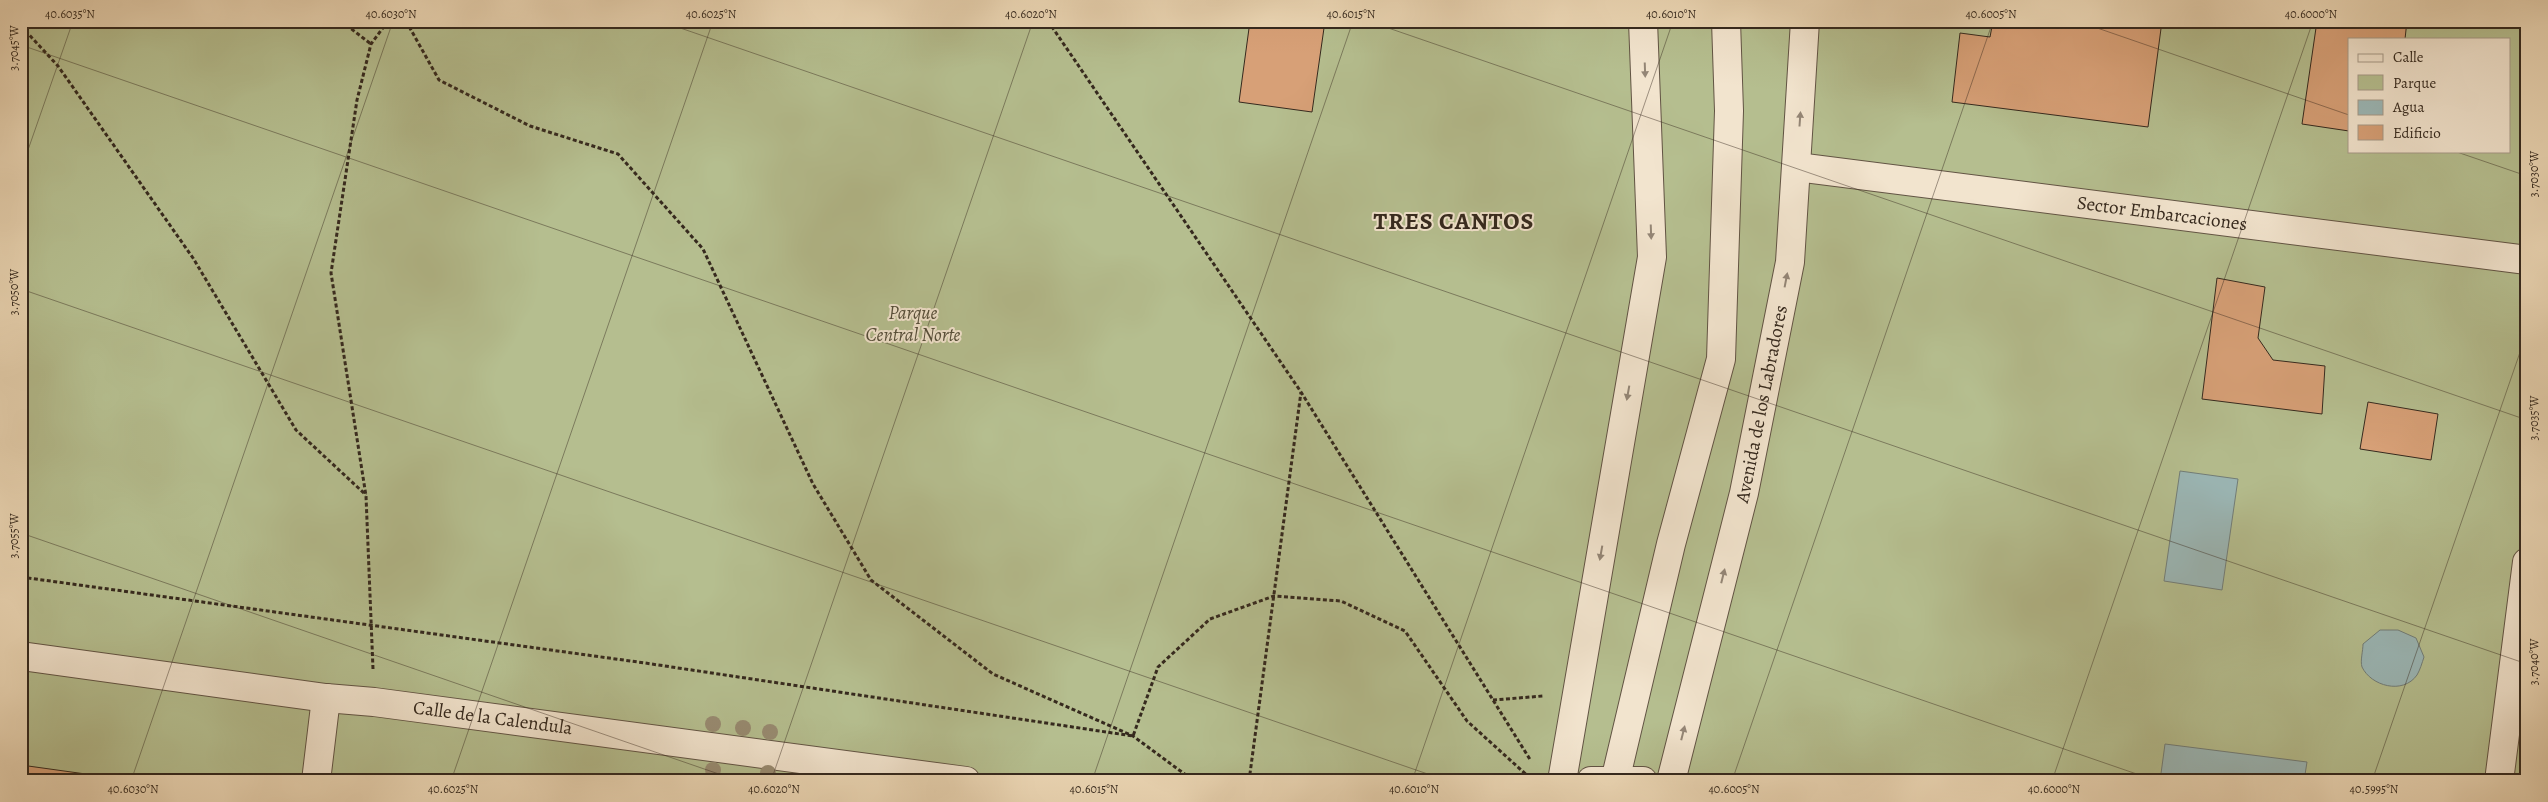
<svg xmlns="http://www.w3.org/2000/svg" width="2548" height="802" viewBox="0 0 2548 802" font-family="Alegreya,serif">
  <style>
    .green { fill: #b5be8f; stroke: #757456; fill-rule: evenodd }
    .water { fill: #9bb7b6; stroke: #727e79 }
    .building { fill: #d7a077; stroke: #35291e }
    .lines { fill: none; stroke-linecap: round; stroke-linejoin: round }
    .street-casing { stroke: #625444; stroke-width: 30 }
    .path { stroke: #35291e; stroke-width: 3; stroke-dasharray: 4 2.5; stroke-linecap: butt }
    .street { stroke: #f2e4ce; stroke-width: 28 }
    .tree { fill: #988b71 }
    .oneway { fill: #948676 }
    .ticks { fill: none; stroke: #35291e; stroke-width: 1; stroke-opacity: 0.45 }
    .labels { text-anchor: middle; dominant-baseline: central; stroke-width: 4; stroke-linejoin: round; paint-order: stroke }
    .street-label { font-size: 19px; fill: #35291e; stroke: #f2e4ce }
    .park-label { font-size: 19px; font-style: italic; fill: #554e3a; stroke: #f2e4ce }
    .district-label { font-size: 24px; font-weight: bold; letter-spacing: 1px; fill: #35291e; stroke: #f2e4ce }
    .neatline { fill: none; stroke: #35291e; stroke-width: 2 }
    .ticks-label { font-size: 12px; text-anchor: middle; fill: #35291e }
  </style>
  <rect width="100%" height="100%" fill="#ebd6b4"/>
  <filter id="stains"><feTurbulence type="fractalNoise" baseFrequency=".004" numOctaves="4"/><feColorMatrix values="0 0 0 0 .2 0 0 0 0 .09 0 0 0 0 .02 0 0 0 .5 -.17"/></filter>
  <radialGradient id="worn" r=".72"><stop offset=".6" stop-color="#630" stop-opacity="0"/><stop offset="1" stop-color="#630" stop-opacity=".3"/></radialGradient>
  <!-- green -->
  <path class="green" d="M 21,21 L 2527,21 L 2527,781 L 21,781 ZM 2349,39 L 2509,39 L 2509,151 L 2349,151 Z"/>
  <!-- water -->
  <g class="water">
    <path d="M 2180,471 L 2238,479 L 2222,590 L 2164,581 Z"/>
    <path d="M 2380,630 L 2398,630 L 2416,638 L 2424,657 C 2422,663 2420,670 2417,675 C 2403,695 2371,686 2362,667 C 2360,661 2363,651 2363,644 Z"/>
    <path d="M 2165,744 L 2307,762 L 2304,781 L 2160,781 Z"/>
  </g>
  <!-- building -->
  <g class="building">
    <path d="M 1250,21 L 1325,21 L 1312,112 L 1239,102 Z"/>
    <path d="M 1993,21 L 2162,21 L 2148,127 L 1952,102 L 1960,33 L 1990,37 Z"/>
    <path d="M 2317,21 L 2407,21 L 2405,39 L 2349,39 L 2349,131 L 2302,124 Z"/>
    <path d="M 2217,278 L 2265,287 L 2258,338 L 2273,360 L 2325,366 L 2322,414 L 2202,399 Z"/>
    <path d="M 2368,402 L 2438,414 L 2431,460 L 2360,449 Z"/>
    <path d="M 21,765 L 136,781 L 21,781 Z"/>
  </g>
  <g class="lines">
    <defs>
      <g id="street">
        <path id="s1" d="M 1797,167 L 2527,260"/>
        <path id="s2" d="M 21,656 L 326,698 L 374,702 L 966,781"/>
        <path d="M 316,781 L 326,698"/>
        <path d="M 1562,781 L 1652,257 L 1643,21"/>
        <path d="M 1591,781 L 1643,781"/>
        <path d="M 1615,781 L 1671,544 L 1721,359 L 1729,111 L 1726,21"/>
        <path id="s3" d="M 1671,781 L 1744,493 L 1790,262 L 1805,21"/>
        <path d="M 2499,781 L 2527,562"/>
      </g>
    </defs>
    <!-- street casing -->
    <use href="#street" class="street-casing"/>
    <!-- path -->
    <g class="path">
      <path d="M 341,21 L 371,44"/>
      <path d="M 406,21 L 439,80 L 530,126 L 618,154 L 703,249 L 813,484 L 871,580 L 993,674 L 1133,736 L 1194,781"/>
      <path d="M 1048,21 L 1301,392 L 1531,761"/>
      <path d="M 21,26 L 58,66 L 193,258 L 296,430 L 366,495"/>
      <path d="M 21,577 L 645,663 L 1133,736 L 1158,667 L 1210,619 L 1274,596 L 1341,601 L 1405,631 L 1467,721 L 1530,778"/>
      <path d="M 373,669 L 366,496 L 331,273 L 357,100 L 371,44 L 388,21"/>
      <path d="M 1493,700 L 1543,696"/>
      <path d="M 1249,781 L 1301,392"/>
    </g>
    <!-- street -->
    <use href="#street" class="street"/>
  </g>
  <!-- trees -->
  <g class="tree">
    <circle cx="713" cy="724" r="8"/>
    <circle cx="743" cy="728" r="8"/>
    <circle cx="770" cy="732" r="8"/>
    <circle cx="713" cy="770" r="8"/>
    <circle cx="768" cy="773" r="8"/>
  </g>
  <!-- one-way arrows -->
  <defs><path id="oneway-solid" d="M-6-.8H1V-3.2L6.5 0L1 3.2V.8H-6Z" transform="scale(1.25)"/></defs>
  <g class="oneway">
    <use href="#oneway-solid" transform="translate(1645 70) rotate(88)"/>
    <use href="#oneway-solid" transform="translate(1800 119) rotate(-86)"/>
    <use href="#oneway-solid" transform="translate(1651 232) rotate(88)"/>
    <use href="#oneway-solid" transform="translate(1786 280) rotate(-79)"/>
    <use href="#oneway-solid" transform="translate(1628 393) rotate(100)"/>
    <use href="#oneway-solid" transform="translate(1601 553) rotate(100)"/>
    <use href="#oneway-solid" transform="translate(1723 576) rotate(-76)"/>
    <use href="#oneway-solid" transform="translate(1683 733) rotate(-76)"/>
  </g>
  <!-- ticks -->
  <path class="ticks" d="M 660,21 L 2527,664M 1368,21 L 2527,420M 2077,21 L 2349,115M 21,45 L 2157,781M 2454,151 L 2527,176M 21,170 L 73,21M 21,289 L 1448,781M 21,533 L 739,781M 21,777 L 31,781M 131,781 L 393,21M 451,781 L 713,21M 771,781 L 1033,21M 1092,781 L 1353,21M 1412,781 L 1673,21M 1732,781 L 1993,21M 2052,781 L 2313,21M 2372,781 L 2527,332"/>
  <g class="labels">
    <!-- street labels -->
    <g class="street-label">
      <text stroke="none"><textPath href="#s1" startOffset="368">Sector Embarcaciones</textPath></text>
      <text stroke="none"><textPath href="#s3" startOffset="388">Avenida de los Labradores</textPath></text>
      <text stroke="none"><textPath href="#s2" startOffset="476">Calle de la Calendula</textPath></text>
    </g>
    <!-- park labels -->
    <g class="park-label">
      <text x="913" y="313">Parque<tspan x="913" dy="22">Central Norte</tspan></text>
    </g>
    <!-- district labels -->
    <g class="district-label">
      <text x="1454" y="221">TRES CANTOS</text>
    </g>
  </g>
  <!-- margin -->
  <rect width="2548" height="802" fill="none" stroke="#ebd6b4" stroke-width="55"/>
  <!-- legend -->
  <rect x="2348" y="38" width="162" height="115" fill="#f2e4ce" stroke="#a69988"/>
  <rect x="2358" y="54" width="25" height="8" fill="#f2e4ce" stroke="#a69988"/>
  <text x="2393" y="62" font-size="15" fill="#35291e">Calle</text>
  <rect x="2358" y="75" width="25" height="15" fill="#b5be8f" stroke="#a69988"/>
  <text x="2393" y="88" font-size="15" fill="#35291e">Parque</text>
  <rect x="2358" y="100" width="25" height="15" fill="#9bb7b6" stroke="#a69988"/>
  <text x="2393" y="112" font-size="15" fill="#35291e">Agua</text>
  <rect x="2358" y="125" width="25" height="15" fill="#d7a077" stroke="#a69988"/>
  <text x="2393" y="138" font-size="15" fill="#35291e">Edificio</text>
  <rect x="28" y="28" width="2492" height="746" class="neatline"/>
  <g class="ticks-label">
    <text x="70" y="18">40.6035°N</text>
    <text x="391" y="18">40.6030°N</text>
    <text x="711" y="18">40.6025°N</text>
    <text x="1031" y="18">40.6020°N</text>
    <text x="1351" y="18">40.6015°N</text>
    <text x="1671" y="18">40.6010°N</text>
    <text x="1991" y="18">40.6005°N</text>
    <text x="2311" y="18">40.6000°N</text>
    <text transform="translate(14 48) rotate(-90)" y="4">3.7045°W</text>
    <text transform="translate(2534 174) rotate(-90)" y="4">3.7030°W</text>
    <text transform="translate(14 292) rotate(-90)" y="4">3.7050°W</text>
    <text transform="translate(2534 418) rotate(-90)" y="4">3.7035°W</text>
    <text transform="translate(14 536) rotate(-90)" y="4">3.7055°W</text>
    <text transform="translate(2534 662) rotate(-90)" y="4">3.7040°W</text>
    <text x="133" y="793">40.6030°N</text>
    <text x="453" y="793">40.6025°N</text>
    <text x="774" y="793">40.6020°N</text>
    <text x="1094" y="793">40.6015°N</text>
    <text x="1414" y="793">40.6010°N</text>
    <text x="1734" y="793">40.6005°N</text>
    <text x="2054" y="793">40.6000°N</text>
    <text x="2374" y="793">40.5995°N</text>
  </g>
  <rect width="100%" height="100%" filter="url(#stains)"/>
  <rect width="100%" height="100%" fill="url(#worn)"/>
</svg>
